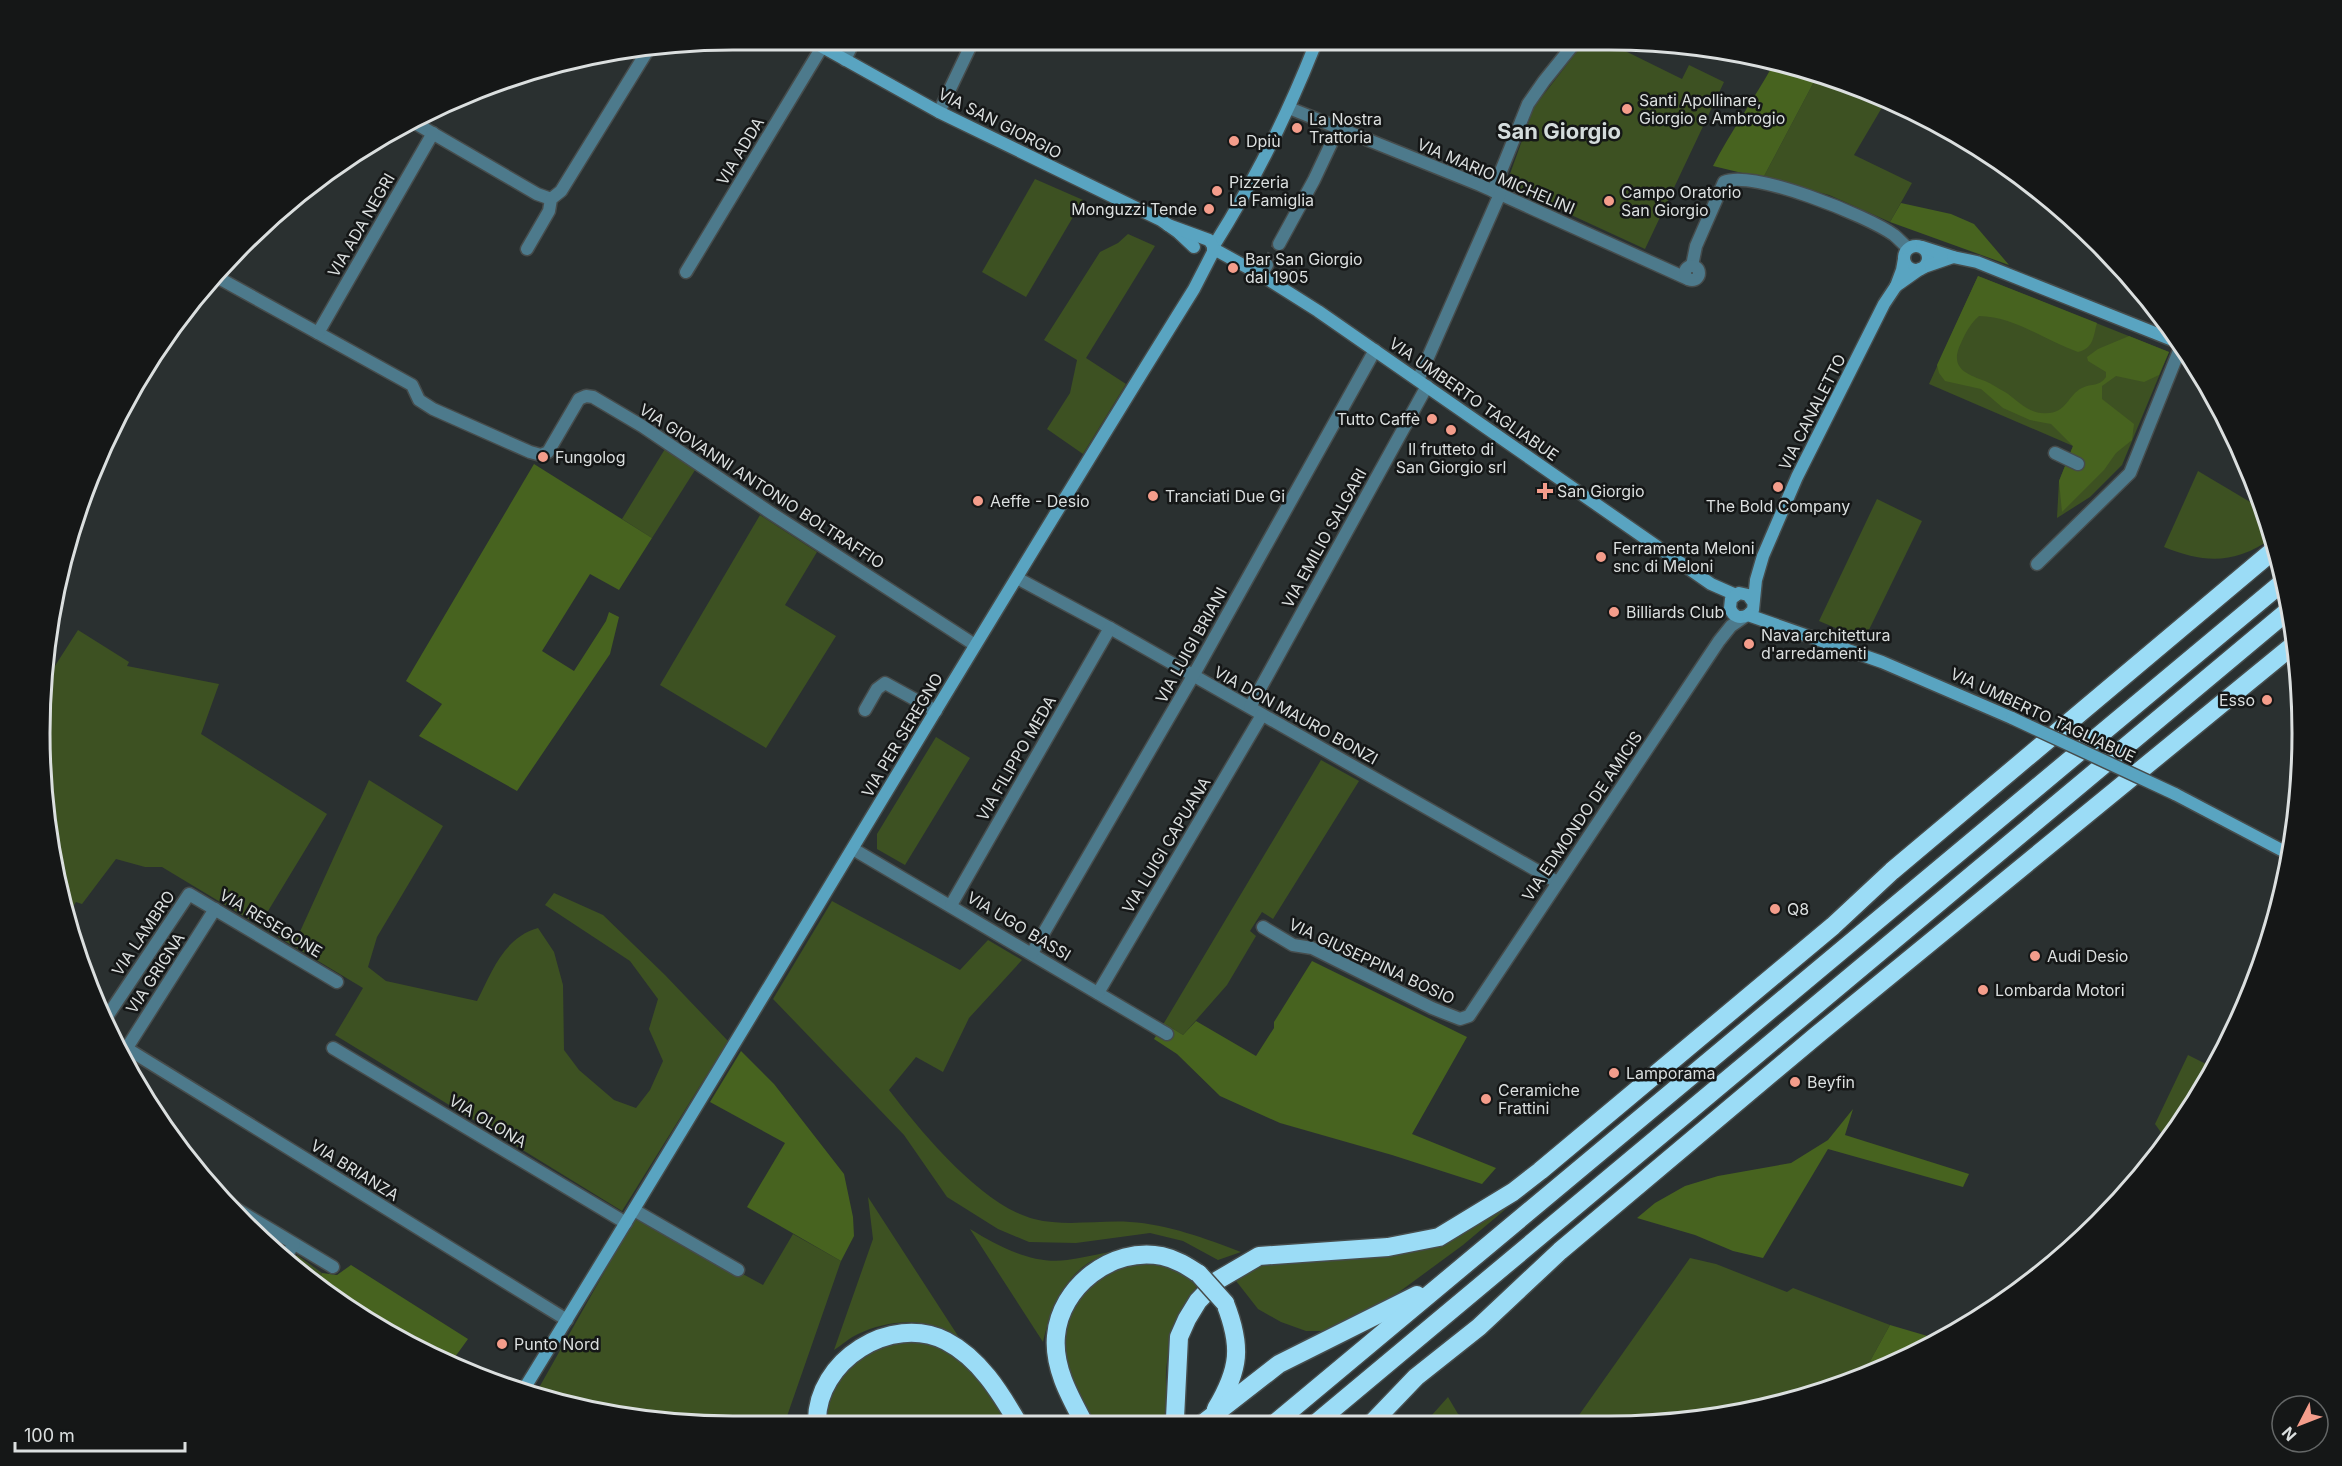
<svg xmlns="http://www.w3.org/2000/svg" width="2342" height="1466" viewBox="0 0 2342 1466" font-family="Inter,sans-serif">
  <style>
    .green { fill: #3d5122 }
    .forest { fill: #47631f }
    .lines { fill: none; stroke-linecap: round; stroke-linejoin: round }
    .street-tunnel { stroke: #454a4a; stroke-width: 12; stroke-dasharray: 12 6; stroke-linecap: butt }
    .street-casing { stroke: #464c4c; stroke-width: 15 }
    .secondary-casing { stroke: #464c4c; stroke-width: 15 }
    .highway-casing { stroke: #464c4c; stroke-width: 21 }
    .street { stroke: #4d7a8c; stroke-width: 12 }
    .secondary { stroke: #59a4c1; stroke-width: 12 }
    .highway { stroke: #9bdcf6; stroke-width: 18 }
    .secondary-bridge-casing { stroke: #464c4c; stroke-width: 15; stroke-linecap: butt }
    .highway-bridge-casing { stroke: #464c4c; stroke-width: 21; stroke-linecap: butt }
    .secondary-bridge { stroke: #59a4c1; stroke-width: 12 }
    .highway-bridge { stroke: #9bdcf6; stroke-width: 18 }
    .poi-dot { fill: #f49d8b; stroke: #151717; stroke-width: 2 }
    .labels { text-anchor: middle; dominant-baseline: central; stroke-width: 5; stroke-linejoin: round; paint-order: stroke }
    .poi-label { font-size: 16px; fill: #dbdfdf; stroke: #151717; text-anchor: start }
    .street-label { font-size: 16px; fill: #dbdfdf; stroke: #151717 }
    .district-label { font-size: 22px; font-weight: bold; fill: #d4dcdc; stroke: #151717 }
    .rim { fill: none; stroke: #dbdfdf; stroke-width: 3 }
  </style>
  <rect width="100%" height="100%" fill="#2a3030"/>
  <!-- green -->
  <g class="green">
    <path d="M 1582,45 L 1613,45 L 1682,79 L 1689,65 L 1724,82 L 1645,249 L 1506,185 L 1534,107 Z"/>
    <path d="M 1817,76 L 1875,92 L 1887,99 L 1854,155 L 1912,183 L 1890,222 L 1829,195 L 1763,178 Z"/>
    <path d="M 1035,179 L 1083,200 L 1026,297 L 982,272 Z"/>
    <path d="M 1128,234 L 1155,246 L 1086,358 L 1126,384 L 1083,454 L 1047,429 L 1070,393 L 1077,360 L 1044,340 L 1100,252 L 1118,243 Z"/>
    <path d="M 1978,276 L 2169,352 L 2122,465 L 2090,497 L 2057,518 L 2059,481 L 2073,446 L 1929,384 Z"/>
    <path d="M 665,449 L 695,470 L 652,538 L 622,519 Z"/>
    <path d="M 2198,471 L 2267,512 L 2273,538 C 2234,564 2206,564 2164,547 Z"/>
    <path d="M 1877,499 L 1922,521 L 1864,640 L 1819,621 Z"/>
    <path d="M 760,515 L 817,552 L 785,605 L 836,636 L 766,748 L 660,685 Z"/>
    <path d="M 78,630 L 129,662 L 127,666 L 219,684 L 201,734 L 327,814 L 265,916 L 298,936 L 369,780 L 443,826 L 377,937 L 368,967 L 386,981 L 477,1001 C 492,972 503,938 538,928 L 554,952 L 563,985 L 564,1050 L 579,1070 L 614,1100 L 636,1108 L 650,1090 L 663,1061 L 649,1029 L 658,999 L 630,961 L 545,905 L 554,893 L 603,915 L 665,975 L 728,1041 L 622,1211 L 335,1035 L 363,988 L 162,867 L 145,867 L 116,859 L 82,904 L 76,902 L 65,919 L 45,823 L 40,688 L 43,674 L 51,672 Z"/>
    <path d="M 936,737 L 970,758 L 905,865 L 877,849 L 877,834 Z"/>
    <path d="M 1321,760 L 1359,781 L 1273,919 L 1262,912 L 1250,931 L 1256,936 L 1227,985 L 1183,1035 L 1164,1023 Z"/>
    <path d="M 832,901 L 960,970 L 988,940 L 1022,960 L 969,1018 L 943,1072 L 916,1057 L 889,1090 C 921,1132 982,1206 1034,1219 C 1065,1227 1099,1220 1130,1222 C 1167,1224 1207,1239 1241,1252 L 1218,1260 L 1183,1241 L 1150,1233 L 1076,1243 L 1029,1242 L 998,1229 L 947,1197 L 904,1135 L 773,999 Z"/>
    <path d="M 2188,1055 L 2214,1068 L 2169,1140 L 2165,1138 L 2155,1124 Z"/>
    <path d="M 868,1197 L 960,1339 C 932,1316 889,1319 858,1334 C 849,1338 842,1345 834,1350 L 873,1239 Z"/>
    <path d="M 1520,1197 L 1463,1245 L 1380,1306 L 1326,1331 L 1306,1331 L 1281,1322 L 1258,1309 L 1233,1277 L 1262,1265 L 1393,1253 Z"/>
    <path d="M 636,1216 L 763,1285 L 793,1234 L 841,1261 L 785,1422 L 643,1421 L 536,1393 Z"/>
    <path d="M 970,1229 C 998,1246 1033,1265 1067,1260 C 1095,1256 1116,1248 1146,1249 C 1132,1251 1117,1252 1103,1256 C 1067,1268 1051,1308 1043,1342 Z"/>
    <path d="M 297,1255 L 322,1273 L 317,1287 L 290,1265 Z"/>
    <path d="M 1690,1258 L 1716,1264 L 1787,1292 L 1793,1288 L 1890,1325 L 1864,1372 L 1789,1403 L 1655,1425 L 1572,1425 Z"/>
    <path d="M 1150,1262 L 1172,1266 L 1199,1283 C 1179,1314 1169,1335 1166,1373 C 1165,1390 1170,1406 1164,1423 L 1087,1423 L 1060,1352 L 1073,1302 L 1088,1284 L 1129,1263 Z"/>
    <path d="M 899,1341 C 907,1341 918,1341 926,1343 C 965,1354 989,1390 1008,1423 L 822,1422 L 833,1382 L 873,1347 Z"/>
    <path d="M 1448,1397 L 1458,1414 L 1479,1425 L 1424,1424 Z"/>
  </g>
  <!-- forest -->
  <g class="forest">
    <path d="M 1773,65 L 1817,76 L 1763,178 L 1713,166 C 1731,131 1754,99 1773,65 Z"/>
    <path d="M 1901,203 L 1951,214 L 1974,224 L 2009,265 L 1890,222 Z"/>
    <path d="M 1978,276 L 2097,323 C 2093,337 2094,348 2078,352 C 2044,340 2016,317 1979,316 C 1970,324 1966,332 1961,343 C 1949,367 1965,374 1985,381 C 1992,384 1999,389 2005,392 C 2016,399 2027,412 2041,413 C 2067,416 2067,395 2082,388 C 2092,383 2099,387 2106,377 L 2106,372 L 2088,361 L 2087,357 L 2098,349 L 2129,336 L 2169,352 L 2159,375 L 2144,382 L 2116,376 L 2102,386 L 2102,399 L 2134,424 L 2132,440 L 2116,453 L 2104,470 L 2062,512 L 2059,481 L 2073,446 L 2051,424 L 2030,420 L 2003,408 L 1981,389 L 1945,381 L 1939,373 L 1937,365 Z"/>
    <path d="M 534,464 L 652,538 L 619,590 L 590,574 L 542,651 L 574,671 L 606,621 L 609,612 L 619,617 L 610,654 L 517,791 L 419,736 L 442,704 L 406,681 Z"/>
    <path d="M 1312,961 L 1467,1037 L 1412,1134 L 1496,1168 L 1482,1184 L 1392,1155 L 1280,1123 L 1220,1096 L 1177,1054 L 1154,1039 L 1164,1023 L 1183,1035 L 1196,1021 L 1256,1056 L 1274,1028 L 1274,1022 Z"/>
    <path d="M 741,1051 L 774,1084 L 844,1174 L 853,1217 L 854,1236 L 841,1261 L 747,1207 L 785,1143 L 710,1102 Z"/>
    <path d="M 1853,1109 L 1845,1135 L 1969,1174 L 1963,1187 L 1828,1149 L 1763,1258 L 1733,1251 L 1695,1235 L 1637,1218 L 1655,1203 L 1685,1186 L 1718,1176 L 1791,1163 L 1828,1140 Z"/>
    <path d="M 351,1265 L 468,1339 L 455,1357 L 425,1345 L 412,1342 L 317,1287 L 322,1273 L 337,1275 Z"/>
    <path d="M 1890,1325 L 1941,1340 L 1864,1372 Z"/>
  </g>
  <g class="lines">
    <!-- street-tunnel -->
    <path class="street-tunnel" d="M 1267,265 L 1279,244"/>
    <defs>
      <g id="street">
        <path d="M 845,60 L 852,45"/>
        <path d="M 1289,108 L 1480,185 L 1688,279"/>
        <path d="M 939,112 L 971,45"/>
        <path d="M 415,123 L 537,194 L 551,199"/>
        <path d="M 1493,191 L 1528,104 L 1544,81 L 1573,45"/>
        <path d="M 1279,244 L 1314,180 L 1338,129"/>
        <path d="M 527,249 L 549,211 L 551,199 L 561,191 L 651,45"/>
        <path d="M 1692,266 L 1696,246 L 1724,182 C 1752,169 1868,216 1894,235 C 1899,239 1903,244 1908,248"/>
        <circle cx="1692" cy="273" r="7"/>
        <path d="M 686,272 L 822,47"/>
        <path d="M 1261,275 L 1267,265"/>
        <path d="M 215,276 L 412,385 L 419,400 L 433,409 L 530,452 L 541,455 L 548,452 L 579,399 L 586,396 L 593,397 L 642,426 L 771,513 L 975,645"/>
        <path d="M 318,333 L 433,133"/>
        <path d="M 1418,380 L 1500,194"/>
        <path d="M 2055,453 L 2078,464"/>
        <path d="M 2037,564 L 2130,473 L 2181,346"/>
        <path d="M 1017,578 L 1110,628 L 1557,882"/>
        <path d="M 1250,707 L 1427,386"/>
        <path d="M 865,710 L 877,689 L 885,683 L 936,711"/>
        <path d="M 853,849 L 1167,1034"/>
        <path d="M 951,905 L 1110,628"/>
        <path d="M 1263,927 L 1293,945 L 1312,948 L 1432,1008 L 1460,1019 L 1469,1016 L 1719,641 L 1731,626 L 1744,617"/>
        <path d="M 1032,953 L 1193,676 L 1375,350"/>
        <path d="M 1098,993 L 1262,715"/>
        <path d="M 104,1021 L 189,894 L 337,982"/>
        <path d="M 126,1048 L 567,1320"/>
        <path d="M 333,1048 L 626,1223"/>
        <path d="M 123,1054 L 215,909"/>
        <path d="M 220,1199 L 333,1267"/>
        <path d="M 634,1210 L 738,1270"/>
        <path d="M 284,1259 L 294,1244"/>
      </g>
      <g id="secondary">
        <path d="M 819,45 L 939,112 L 1161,220 L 1178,232 L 1194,247"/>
        <circle cx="1916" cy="258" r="12"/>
        <path d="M 1213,247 C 1254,182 1287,116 1315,45"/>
        <path d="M 1922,247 L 1953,257 L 1924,267"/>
        <path d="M 1214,249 L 1261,275 L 1318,311 L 1711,584 L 1736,595"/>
        <path d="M 1953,257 L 1977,262 L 2180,343"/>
        <path d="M 1904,259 L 1902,270 L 1896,286 L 1920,269"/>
        <path d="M 1753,602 L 1748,595 L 1739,593 L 1731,599 L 1730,608 C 1733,617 1740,619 1748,615 L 1753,610 L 1756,580 L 1763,556 L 1797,477 L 1884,304 L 1896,286"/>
        <path d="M 1748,615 L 1882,662 L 2012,718"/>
        <path d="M 2175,794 L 2289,854"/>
        <path d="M 524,1389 C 749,1024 967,653 1194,289 L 1213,252 L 1213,246 L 1209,240 L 1168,225"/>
      </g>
      <g id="highway">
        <path d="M 1216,1409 C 1240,1369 1242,1346 1225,1303"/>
        <path d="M 817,1422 C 816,1361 891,1313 946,1341 C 979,1358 1000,1392 1018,1423"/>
        <path d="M 1084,1423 C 1070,1397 1053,1367 1056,1336 C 1060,1287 1112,1246 1162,1256 C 1176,1259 1187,1266 1199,1274"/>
        <path d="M 1173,1423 L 1175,1418 L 1179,1337 L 1187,1319 L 1198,1301 L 1218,1280 L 1259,1256 L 1388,1247 L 1439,1237 L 1513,1192 L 1540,1171 L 1833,926 L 1892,871 L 2275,549"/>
        <path d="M 1202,1424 L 1279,1364 L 1417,1295"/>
        <path d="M 1274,1424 L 2283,582"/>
        <path d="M 1315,1424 L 2289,610"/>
        <path d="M 1371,1424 L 1416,1377 L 1479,1327 L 1560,1251 L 1817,1035 L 2297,642"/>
      </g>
    </defs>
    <!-- street casing -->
    <use href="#street" class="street-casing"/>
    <!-- secondary casing -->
    <use href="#secondary" class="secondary-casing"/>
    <!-- highway casing -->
    <use href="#highway" class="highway-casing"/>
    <!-- street -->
    <use href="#street" class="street"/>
    <!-- secondary -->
    <use href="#secondary" class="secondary"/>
    <!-- highway -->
    <use href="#highway" class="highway"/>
    <defs>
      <path id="secondary-bridge" d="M 2012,718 L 2175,794"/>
      <path id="highway-bridge" d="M 1199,1274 L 1225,1303"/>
    </defs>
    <!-- secondary-bridge casing -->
    <use href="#secondary-bridge" class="secondary-bridge-casing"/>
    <!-- highway-bridge casing -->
    <use href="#highway-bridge" class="highway-bridge-casing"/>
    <!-- secondary-bridge -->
    <use href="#secondary-bridge" class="secondary-bridge"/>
    <!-- highway-bridge -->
    <use href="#highway-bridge" class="highway-bridge"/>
  </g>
  <!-- markers -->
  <g class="poi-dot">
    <circle cx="1627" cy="109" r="6"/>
    <circle cx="1297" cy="128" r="6"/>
    <circle cx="1234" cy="141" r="6"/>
    <circle cx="1217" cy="191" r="6"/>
    <circle cx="1609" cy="201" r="6"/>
    <circle cx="1209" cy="209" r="6"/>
    <circle cx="1233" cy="268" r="6"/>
    <circle cx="1432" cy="419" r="6"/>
    <circle cx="1451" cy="430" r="6"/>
    <circle cx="543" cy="457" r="6"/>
    <circle cx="1778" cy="487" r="6"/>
    <path d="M1542 482h6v6h6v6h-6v6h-6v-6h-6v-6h6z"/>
    <circle cx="1153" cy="496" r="6"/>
    <circle cx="978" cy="501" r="6"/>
    <circle cx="1601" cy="557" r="6"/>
    <circle cx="1614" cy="612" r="6"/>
    <circle cx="1749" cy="644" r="6"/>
    <circle cx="2267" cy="700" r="6"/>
    <circle cx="1775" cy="909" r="6"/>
    <circle cx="2035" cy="956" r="6"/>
    <circle cx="1983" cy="990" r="6"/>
    <circle cx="1614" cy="1073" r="6"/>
    <circle cx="1795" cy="1082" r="6"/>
    <circle cx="1486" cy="1099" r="6"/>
    <circle cx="502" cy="1344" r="6"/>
  </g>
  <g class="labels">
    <!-- poi labels -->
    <g class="poi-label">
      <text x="1639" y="100">Santi Apollinare,<tspan x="1639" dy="18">Giorgio e Ambrogio</tspan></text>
      <text x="1309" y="119">La Nostra<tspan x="1309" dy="18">Trattoria</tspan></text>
      <text x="1246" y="141">Dpiù</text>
      <text x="1229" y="182">Pizzeria<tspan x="1229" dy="18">La Famiglia</tspan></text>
      <text x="1621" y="192">Campo Oratorio<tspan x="1621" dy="18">San Giorgio</tspan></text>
      <text x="1197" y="209" text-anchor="end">Monguzzi Tende</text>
      <text x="1245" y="259">Bar San Giorgio<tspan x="1245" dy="18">dal 1905</tspan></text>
      <text x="1420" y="419" text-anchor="end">Tutto Caffè</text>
      <text x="1451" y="449" text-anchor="middle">Il frutteto di<tspan x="1451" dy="18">San Giorgio srl</tspan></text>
      <text x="555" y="457">Fungolog</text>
      <text x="1557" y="491">San Giorgio</text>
      <text x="1165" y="496">Tranciati Due Gi</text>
      <text x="990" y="501">Aeffe - Desio</text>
      <text x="1778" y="506" text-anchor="middle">The Bold Company</text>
      <text x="1613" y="548">Ferramenta Meloni<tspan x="1613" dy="18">snc di Meloni</tspan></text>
      <text x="1626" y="612">Billiards Club</text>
      <text x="1761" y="635">Nava architettura<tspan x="1761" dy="18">d'arredamenti</tspan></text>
      <text x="2255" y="700" text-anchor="end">Esso</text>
      <text x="1787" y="909">Q8</text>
      <text x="2047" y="956">Audi Desio</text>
      <text x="1995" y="990">Lombarda Motori</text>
      <text x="1626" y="1073">Lamporama</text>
      <text x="1807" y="1082">Beyfin</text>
      <text x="1498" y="1090">Ceramiche<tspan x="1498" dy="18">Frattini</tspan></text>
      <text x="514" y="1344">Punto Nord</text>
    </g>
    <!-- street labels -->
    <g class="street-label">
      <text transform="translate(1000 123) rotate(27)">VIA SAN GIORGIO</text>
      <text transform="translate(740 151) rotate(-59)">VIA ADDA</text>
      <text transform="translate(1496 176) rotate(23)">VIA MARIO MICHELINI</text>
      <text transform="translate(361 225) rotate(-60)">VIA ADA NEGRI</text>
      <text transform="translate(1474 399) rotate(35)">VIA UMBERTO TAGLIABUE</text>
      <text transform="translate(1812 412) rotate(-63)">VIA CANALETTO</text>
      <text transform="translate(762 486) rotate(33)">VIA GIOVANNI ANTONIO BOLTRAFFIO</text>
      <text transform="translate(1324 538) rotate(-61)">VIA EMILIO SALGARI</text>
      <text transform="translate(1191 645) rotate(-61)">VIA LUIGI BRIANI</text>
      <text transform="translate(1296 715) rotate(29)">VIA DON MAURO BONZI</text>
      <text transform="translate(2043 715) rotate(25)">VIA UMBERTO TAGLIABUE</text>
      <text transform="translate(902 735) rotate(-59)">VIA PER SEREGNO</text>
      <text transform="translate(1016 758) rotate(-60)">VIA FILIPPO MEDA</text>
      <text transform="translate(1582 816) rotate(-56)">VIA EDMONDO DE AMICIS</text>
      <text transform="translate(1166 845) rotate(-59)">VIA LUIGI CAPUANA</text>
      <text transform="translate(271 923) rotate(31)">VIA RESEGONE</text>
      <text transform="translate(1019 926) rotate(31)">VIA UGO BASSI</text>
      <text transform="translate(143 933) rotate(-56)">VIA LAMBRO</text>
      <text transform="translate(1372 961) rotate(25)">VIA GIUSEPPINA BOSIO</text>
      <text transform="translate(155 973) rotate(-57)">VIA GRIGNA</text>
      <text transform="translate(488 1121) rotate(31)">VIA OLONA</text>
      <text transform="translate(355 1170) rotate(32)">VIA BRIANZA</text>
    </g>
    <!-- district labels -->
    <g class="district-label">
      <text x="1559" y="131">San Giorgio</text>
    </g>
  </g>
  <!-- crop -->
  <path d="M0 0H2342V1466H0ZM733 50H1609A683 683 0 0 1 2292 733V733A683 683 0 0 1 1609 1416H733A683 683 0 0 1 50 733V733A683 683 0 0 1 733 50Z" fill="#151717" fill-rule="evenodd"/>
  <path class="rim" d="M733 50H1609A683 683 0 0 1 2292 733V733A683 683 0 0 1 1609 1416H733A683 683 0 0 1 50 733V733A683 683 0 0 1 733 50Z"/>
  <!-- north arrow -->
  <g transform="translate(2300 1424) rotate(228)"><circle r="28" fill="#151717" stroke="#646767" stroke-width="1.5"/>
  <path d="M0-4.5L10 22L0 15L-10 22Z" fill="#f49d8b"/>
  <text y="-9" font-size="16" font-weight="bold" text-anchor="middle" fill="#dbdfdf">N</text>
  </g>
  <!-- scale -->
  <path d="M15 1442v9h170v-9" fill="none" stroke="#dbdfdf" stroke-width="3"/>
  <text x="24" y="1442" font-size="18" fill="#dbdfdf" stroke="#151717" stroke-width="4.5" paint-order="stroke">100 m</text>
</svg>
